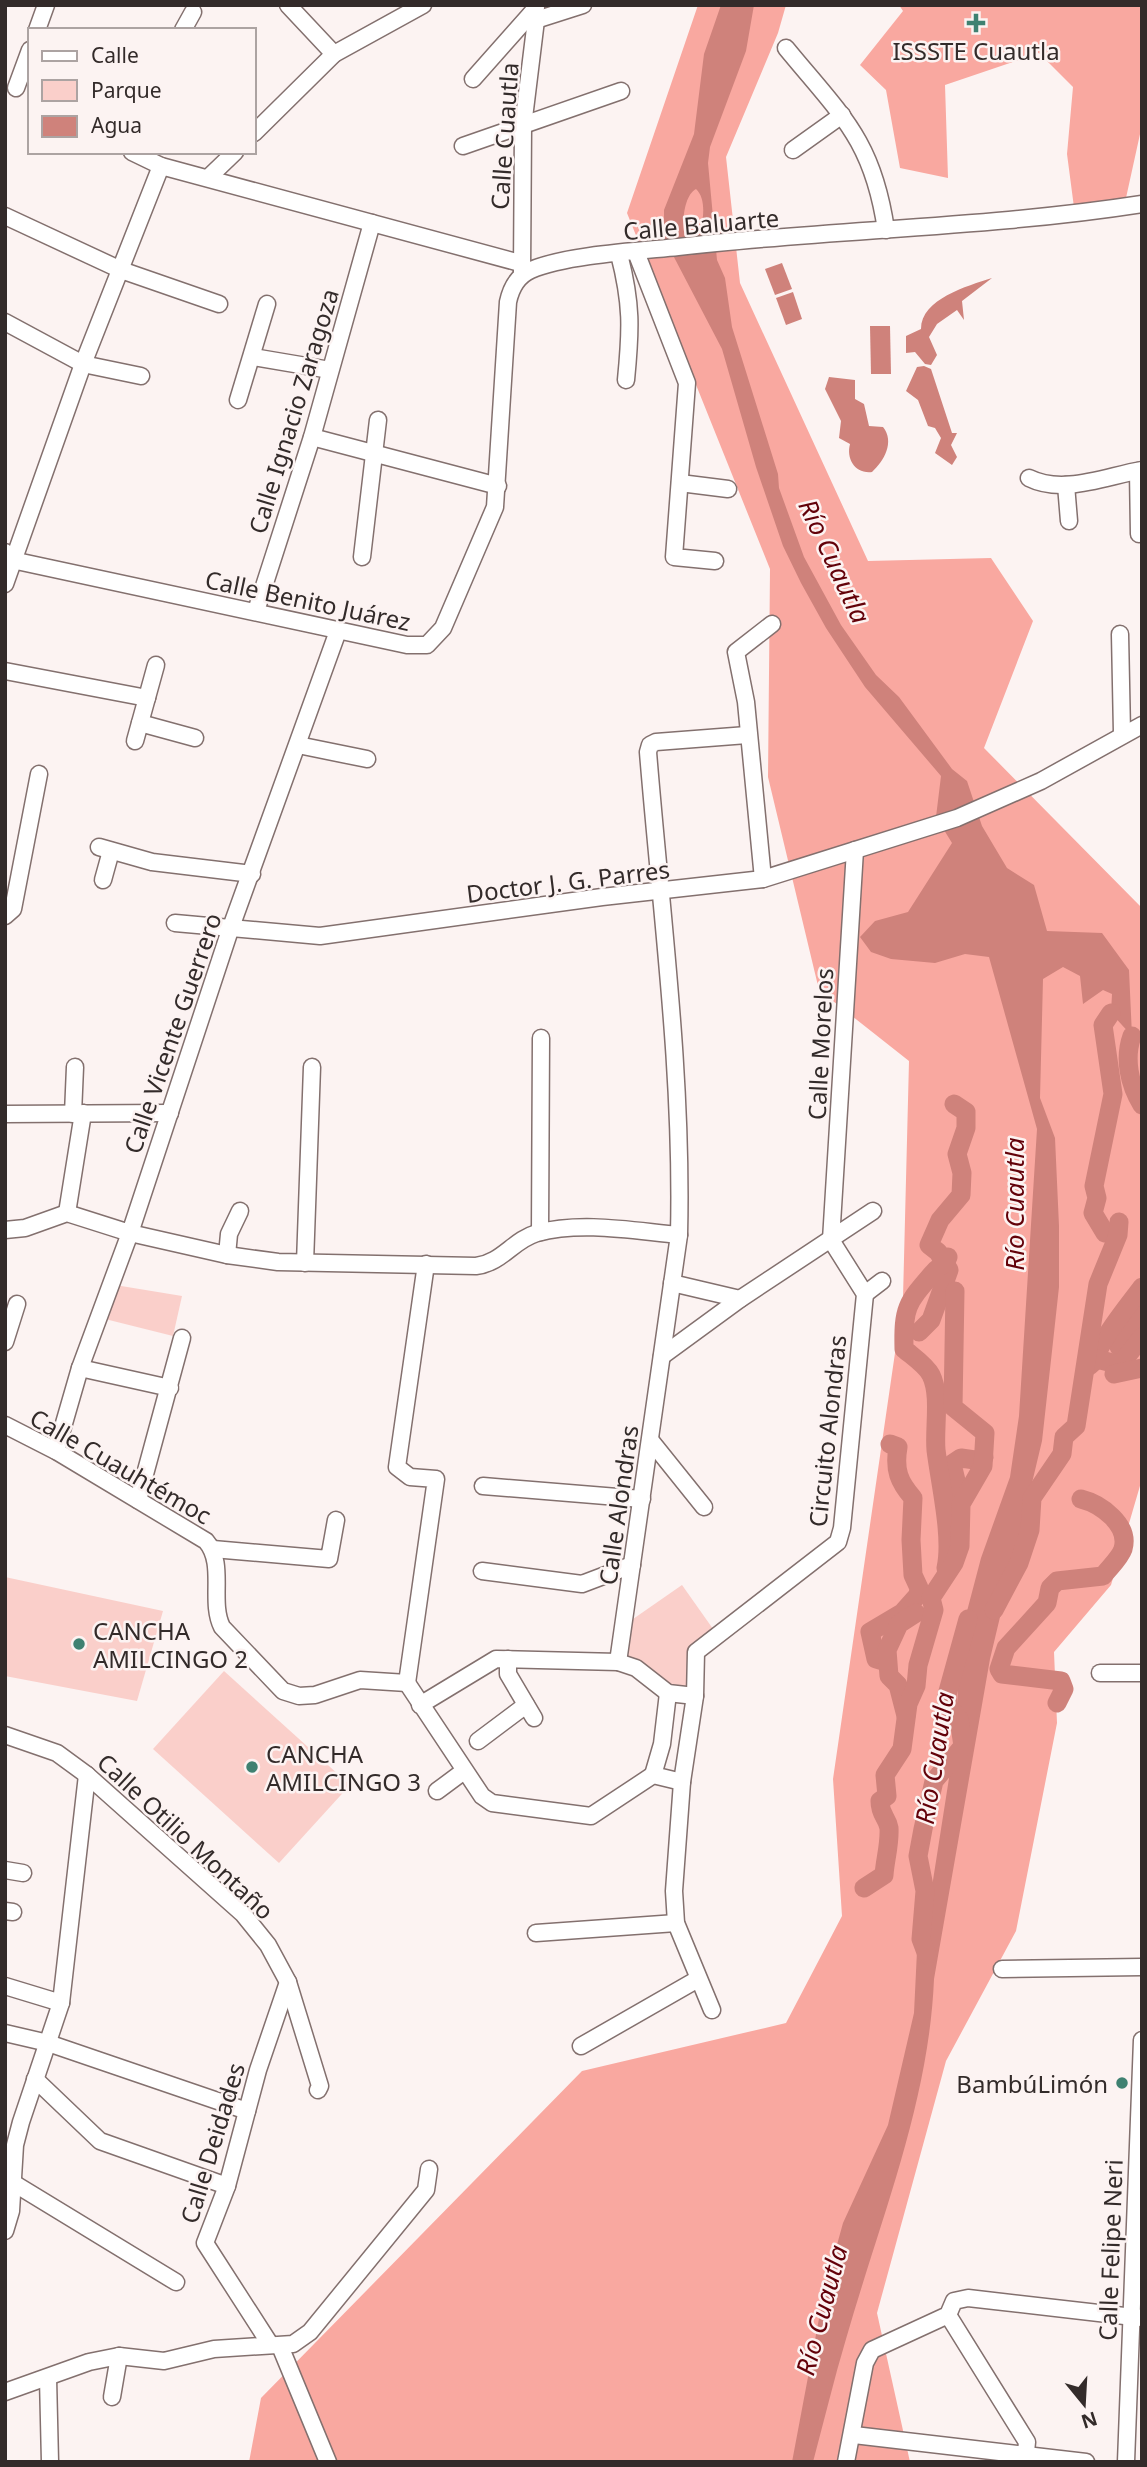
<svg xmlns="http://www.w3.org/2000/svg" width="1147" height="2467" viewBox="0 0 1147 2467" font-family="'Noto Sans',sans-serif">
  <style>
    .green { fill: #facfca }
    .forest { fill: #f9a8a0 }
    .water { fill: #cf827b; fill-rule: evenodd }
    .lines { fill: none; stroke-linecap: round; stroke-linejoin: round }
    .river { stroke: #cf827b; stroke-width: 19 }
    .minor-casing { stroke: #83706e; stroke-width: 19 }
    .minor { stroke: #fff; stroke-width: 16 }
    .poi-dot { fill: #3f8171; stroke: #fcf3f2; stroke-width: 2.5 }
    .labels { text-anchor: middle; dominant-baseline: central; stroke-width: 5; stroke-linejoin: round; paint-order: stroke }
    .poi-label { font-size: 24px; fill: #332b2a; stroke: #fcf3f2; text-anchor: start }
    .street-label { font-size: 24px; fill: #332b2a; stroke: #fcf3f2 }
    .water-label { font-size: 26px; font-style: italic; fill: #630109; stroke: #fcf3f2 }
  </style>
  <rect width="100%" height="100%" fill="#fcf3f2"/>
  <!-- green -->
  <g class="green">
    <path d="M 109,1284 L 182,1296 L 173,1336 L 97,1317 Z"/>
    <path d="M 5,1577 L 163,1611 L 137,1701 L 5,1676 Z"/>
    <path d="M 682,1585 L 718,1636 L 696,1652 L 695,1696 L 618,1662 L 623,1626 Z"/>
    <path d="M 224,1671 L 350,1785 L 279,1863 L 153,1749 Z"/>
  </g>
  <!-- forest -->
  <g class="forest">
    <path d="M 698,5 L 786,5 L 778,33 L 726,157 L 740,283 L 868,561 L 991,558 L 1033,621 L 984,748 L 1142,908 L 1142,1479 L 1111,1585 L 1054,1652 L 1057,1723 L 1016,1931 L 946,2061 L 877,2313 L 910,2462 L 249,2462 L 261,2398 L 582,2071 L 786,2023 L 842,1916 L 833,1779 L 903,1298 L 909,1061 L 819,990 L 768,777 L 770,569 L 627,213 Z"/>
    <path d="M 899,5 L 1142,5 L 1142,125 L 1124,207 L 1075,215 L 1067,154 L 1073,87 L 1039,53 L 945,85 L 948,178 L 900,168 L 886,90 L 860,65 L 903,11 Z"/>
  </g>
  <!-- water -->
  <g class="water">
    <path d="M 721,5 L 754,5 L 746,51 L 710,147 L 708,163 L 717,260 L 725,278 L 732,327 L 778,474 L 779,488 L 804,557 L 841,625 L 876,675 L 899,697 L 952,769 L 967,781 L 982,826 L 1007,868 L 1034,885 L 1047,931 L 1102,933 L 1129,970 L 1132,1036 L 1111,1013 L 1112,994 L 1103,990 L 1083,1004 L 1080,976 L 1063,967 L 1043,979 L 1040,1098 L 1055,1138 L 1059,1226 L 1059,1287 L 1052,1351 L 1042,1441 L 990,1659 L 934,1979 C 929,2103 880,2220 846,2339 C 834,2379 824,2421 813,2462 L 792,2462 L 824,2292 L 843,2223 L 888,2125 L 914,2013 L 917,1951 L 931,1893 L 955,1740 L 961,1634 L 981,1558 L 1010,1477 L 1019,1416 L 1037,1129 L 989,957 L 965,954 L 935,963 L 891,959 L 871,952 L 860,937 L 875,921 L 908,912 L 952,843 L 936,817 L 941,776 L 865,687 L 826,628 L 801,583 L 783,546 L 756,467 L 722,349 L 664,238 L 664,210 L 694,134 L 704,54 ZM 696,189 C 708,200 703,227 696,241 L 686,240 C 681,227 683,196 696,189 Z"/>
    <path d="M 782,263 L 792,289 L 775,295 L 765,269 Z"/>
    <path d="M 992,278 L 962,301 L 964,320 L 957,310 L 937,324 L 929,337 L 937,355 L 931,365 L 925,364 L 915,352 L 906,353 L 906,336 L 921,329 C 921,299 967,286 992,278 Z"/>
    <path d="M 793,292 L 802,319 L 786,325 L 776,298 Z"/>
    <path d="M 870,326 L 890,326 L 891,374 L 871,374 Z"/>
    <path d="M 924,366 L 931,369 L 952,433 L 957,433 L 951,445 L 957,457 L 952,465 L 935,453 L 941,438 L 935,428 L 928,426 L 918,400 L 906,391 L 917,367 Z"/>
    <path d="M 829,377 L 855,380 L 855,399 L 864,404 L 869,426 L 883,427 C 895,442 884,461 872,472 C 855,474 846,459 850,444 L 839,438 L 841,421 L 825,389 Z"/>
  </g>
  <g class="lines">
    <!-- river -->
    <g class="river">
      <path d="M 1132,1036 C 1124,1058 1129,1084 1142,1105"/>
      <path d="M 1105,1233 L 1093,1213 L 1097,1198 L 1094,1186 L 1113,1094 L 1103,1025 L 1111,1013"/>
      <path d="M 919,1332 L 931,1320 L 949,1270 L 938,1252 L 929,1245 L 940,1220 L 961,1195 L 962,1173 L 957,1154 L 966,1128 L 966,1112 L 954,1104"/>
      <path d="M 1119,1347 L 1142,1311"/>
      <path d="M 1097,1359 C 1096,1344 1132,1301 1142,1287"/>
      <path d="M 1089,1366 L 1097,1359 L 1120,1365 L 1142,1337"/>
      <path d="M 1114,1374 L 1142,1368"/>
      <path d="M 958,1512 L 960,1497 L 952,1464 L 961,1458 L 975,1460 L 984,1457"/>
      <path d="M 946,1568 C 953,1537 940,1483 936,1450 C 934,1428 941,1395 931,1375 C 926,1365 912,1356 904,1349 C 903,1307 907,1303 933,1273 C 938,1266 945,1266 948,1257"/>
      <path d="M 994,1610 L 1019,1563 L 1030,1530 L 1032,1498 L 1062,1454 L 1064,1437 L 1076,1426 L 1098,1284 L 1118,1235 L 1119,1222"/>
      <path d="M 886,1662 L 876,1659 L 870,1632 L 902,1613 L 918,1595 L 919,1588 L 913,1575 L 911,1540 L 913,1498 C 899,1482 894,1470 898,1447 L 890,1444"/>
      <path d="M 1057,1703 L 1064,1689 L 1061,1681 L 1002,1674 L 999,1669 L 1006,1648 L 1047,1603 L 1050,1588 L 1057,1581 L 1103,1576 C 1109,1568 1120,1558 1123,1549 C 1130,1525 1101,1504 1081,1499"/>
      <path d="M 906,1716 L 898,1685 L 889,1676 L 887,1650 L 899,1624 L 916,1613"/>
      <path d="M 864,1888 L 884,1875 C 885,1860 890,1844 889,1828 C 887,1817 880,1815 880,1801 L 887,1796 L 885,1775 L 902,1749 L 908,1704 L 916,1686 L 918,1665 L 934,1610 L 931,1598 L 954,1563 L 960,1546 L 961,1504 L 983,1466 L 985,1433 L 953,1407 L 955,1291"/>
      <path d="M 927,1955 L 921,1939 L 925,1891 L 918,1856 L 923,1829 L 934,1781 L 963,1746 L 959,1719 L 948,1706 L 947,1695 L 968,1619"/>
    </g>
    <defs>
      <g id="minor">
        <path d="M 288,5 L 334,54"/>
        <path d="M 536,20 L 583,5"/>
        <path d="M 37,30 L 46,5"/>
        <path d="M 183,30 L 193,12"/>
        <path d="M 786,48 C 841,115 873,140 886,230"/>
        <path d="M 473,79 L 536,8"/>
        <path d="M 16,88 L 30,50"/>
        <path d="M 254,133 L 334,54 L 423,5"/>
        <path d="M 463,146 L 621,91"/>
        <path d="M 793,150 L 842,115"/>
        <path d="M 132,152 L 161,166 L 520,263"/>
        <path d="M 209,177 L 235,152"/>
        <path d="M 5,216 L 121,270 L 219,304"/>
        <path d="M 636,252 L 687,383 L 674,557 L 715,561"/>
        <path d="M 619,254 C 632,304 631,329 626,380"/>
        <path d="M 522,272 L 523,126 L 536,20 L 531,14"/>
        <path d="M 5,322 L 83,364 L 141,376"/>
        <path d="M 253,357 L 330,370"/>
        <path d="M 238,400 L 267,304"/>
        <path d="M 312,437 L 498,486"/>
        <path d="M 1138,471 L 1139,534"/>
        <path d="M 1029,478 C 1063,495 1106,476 1142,470"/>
        <path d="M 680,483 L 728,489"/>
        <path d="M 1066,485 L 1069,521"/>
        <path d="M 5,552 L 12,560 L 407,645 L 427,645 L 443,628 L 495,507 L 508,302 C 511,288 517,276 531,270 C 566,255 638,251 678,247 C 832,229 988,228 1142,204"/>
        <path d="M 362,557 L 378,420"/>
        <path d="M 5,584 L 83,364 L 161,166"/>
        <path d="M 256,611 L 312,437 L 372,223"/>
        <path d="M 1120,634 L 1122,733"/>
        <path d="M 5,671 L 147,698"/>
        <path d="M 140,723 L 195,738"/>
        <path d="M 135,741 L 156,665"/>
        <path d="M 298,745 L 367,759"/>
        <path d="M 99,847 L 152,862 L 252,874"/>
        <path d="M 763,879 L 746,702 L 736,652 L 772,624"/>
        <path d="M 103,880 L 111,851"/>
        <path d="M 5,916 L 13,909 L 39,774"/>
        <path d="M 175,923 L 320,936 L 602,897 L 763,879 L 957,818 L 1041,781 L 1142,725"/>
        <path d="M 5,1114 L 170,1113"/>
        <path d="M 73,1114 L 75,1067"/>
        <path d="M 67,1213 L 83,1113"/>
        <path d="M 5,1230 L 25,1228 L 67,1213 L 130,1233 L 227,1255 L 278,1262 L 476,1266 C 502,1263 513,1240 537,1233 C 582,1221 634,1231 679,1235"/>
        <path d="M 540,1232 L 541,1038"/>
        <path d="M 831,1240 L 855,850"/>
        <path d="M 227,1255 L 229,1234 L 240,1211"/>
        <path d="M 305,1263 L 312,1067"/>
        <path d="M 672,1283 L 740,1299"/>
        <path d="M 865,1294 L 882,1281"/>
        <path d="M 5,1342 L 17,1304"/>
        <path d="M 662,1356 L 740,1299 L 873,1211"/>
        <path d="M 80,1368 L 170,1388"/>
        <path d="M 5,1425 L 56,1451 L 206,1541 C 226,1564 209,1601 222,1627 L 283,1691 L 299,1696 L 315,1695 L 360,1680 L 407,1683"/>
        <path d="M 651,1441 L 704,1507"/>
        <path d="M 56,1451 L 80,1368 L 130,1233 L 230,930 L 338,631"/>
        <path d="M 483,1486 L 642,1499"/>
        <path d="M 138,1500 L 182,1338"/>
        <path d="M 213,1549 L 329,1559 L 336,1520"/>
        <path d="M 482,1571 L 582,1584 L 632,1565"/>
        <path d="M 508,1659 L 508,1674 L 534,1718"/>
        <path d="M 618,1662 L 679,1235 C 683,1073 661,913 648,752 L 650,745 L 656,742 L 747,735"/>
        <path d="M 1100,1673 L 1142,1673"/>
        <path d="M 407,1683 L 436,1479 L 410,1477 L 397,1467 L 426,1264"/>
        <path d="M 407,1683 L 482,1796 L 492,1803 L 591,1816 L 653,1775 L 682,1782"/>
        <path d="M 420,1705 L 496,1659 L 618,1662 L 636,1668 L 668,1693 L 695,1696"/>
        <path d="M 5,1735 L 57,1753 L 87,1775 L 243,1914 L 268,1945 L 288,1982 L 320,2086 L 318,2090"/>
        <path d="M 478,1741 L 526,1705"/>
        <path d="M 653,1775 L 662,1744 L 668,1693"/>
        <path d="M 437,1791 L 464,1771"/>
        <path d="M 5,1870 L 23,1873"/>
        <path d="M 5,1911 L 13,1912"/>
        <path d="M 536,1933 L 676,1923"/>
        <path d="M 1002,1969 L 1142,1967"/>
        <path d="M 5,1986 L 61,2003"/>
        <path d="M 712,2010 L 676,1923 L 674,1891 L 682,1782 L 695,1696 L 696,1652 L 838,1542 L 842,1528 L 865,1294 L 831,1240"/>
        <path d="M 5,2033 L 48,2043 L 247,2111"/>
        <path d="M 581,2046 L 698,1979"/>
        <path d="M 35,2079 L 100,2141 L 227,2186"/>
        <path d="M 15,2184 L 176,2282"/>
        <path d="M 5,2231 L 11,2211 L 15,2145 L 21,2122 L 61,2003 L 87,1775"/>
        <path d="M 948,2315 L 1027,2442 L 1025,2462"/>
        <path d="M 270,2344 L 205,2243 L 227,2186 L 258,2070 L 288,1982"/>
        <path d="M 280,2346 L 328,2462"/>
        <path d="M 48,2378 L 50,2462"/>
        <path d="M 5,2392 L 89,2362 L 119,2356 L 164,2361 L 214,2349 L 293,2344 L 310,2332 L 426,2190 L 429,2169"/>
        <path d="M 112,2397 L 119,2356"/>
        <path d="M 854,2435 L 1086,2462"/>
        <path d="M 846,2462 L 865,2363 L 872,2350 L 948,2315 L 954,2301 L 968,2298 L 1142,2318"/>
        <path d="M 1126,2462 L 1142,2040"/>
      </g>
    </defs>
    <!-- minor casing -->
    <use href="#minor" class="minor-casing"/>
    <!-- minor -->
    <use href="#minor" class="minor"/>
  </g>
  <!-- markers -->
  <g class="poi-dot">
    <path d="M972.5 12.5h7v7h7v7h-7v7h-7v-7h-7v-7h7z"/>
    <circle cx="79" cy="1644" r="7"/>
    <circle cx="252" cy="1767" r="7"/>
    <circle cx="1122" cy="2083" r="7"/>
  </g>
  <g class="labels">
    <!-- poi labels -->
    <g class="poi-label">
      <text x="976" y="50" text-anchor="middle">ISSSTE Cuautla</text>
      <text x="93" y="1630">CANCHA<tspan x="93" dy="28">AMILCINGO 2</tspan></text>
      <text x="266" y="1753">CANCHA<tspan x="266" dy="28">AMILCINGO 3</tspan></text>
      <text x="1108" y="2083" text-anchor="end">BambúLimón</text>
    </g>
    <!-- street labels -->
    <g class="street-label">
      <text transform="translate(504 136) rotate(-86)">Calle Cuautla</text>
      <text transform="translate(701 224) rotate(-5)">Calle Baluarte</text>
      <text transform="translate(293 411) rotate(-73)">Calle Ignacio Zaragoza</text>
      <text transform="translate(308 600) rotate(12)">Calle Benito Juárez</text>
      <text transform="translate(568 881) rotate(-7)">Doctor J. G. Parres</text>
      <text transform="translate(172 1033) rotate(-71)">Calle Vicente Guerrero</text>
      <text transform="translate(820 1044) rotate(-87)">Calle Morelos</text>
      <text transform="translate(827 1431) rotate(-84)">Circuito Alondras</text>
      <text transform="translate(121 1466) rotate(30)">Calle Cuauhtémoc</text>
      <text transform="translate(618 1505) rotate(-82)">Calle Alondras</text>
      <text transform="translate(186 1836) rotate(43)">Calle Otilio Montaño</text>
      <text transform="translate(212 2143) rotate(-73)">Calle Deidades</text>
      <text transform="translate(1110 2250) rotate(-88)">Calle Felipe Neri</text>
    </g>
    <!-- water labels -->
    <g class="water-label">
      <text transform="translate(835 561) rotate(65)">Río Cuautla</text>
      <text transform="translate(1014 1204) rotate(-90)">Río Cuautla</text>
      <text transform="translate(934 1758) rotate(-81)">Río Cuautla</text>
      <text transform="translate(821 2310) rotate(-75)">Río Cuautla</text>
    </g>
  </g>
  <!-- border -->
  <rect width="1147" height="2467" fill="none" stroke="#332b2a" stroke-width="14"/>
  <!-- legend -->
  <rect x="28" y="28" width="228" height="126" fill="#fcf3f2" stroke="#aca3a2" stroke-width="2"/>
  <rect x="42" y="51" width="35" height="10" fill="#ffffff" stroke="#aca3a2" stroke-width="2"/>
  <text x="91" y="63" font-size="21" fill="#332b2a">Calle</text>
  <rect x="42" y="80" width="35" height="21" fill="#facfca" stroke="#aca3a2" stroke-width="2"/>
  <text x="91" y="98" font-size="21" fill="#332b2a">Parque</text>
  <rect x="42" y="116" width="35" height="21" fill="#cf827b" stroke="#aca3a2" stroke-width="2"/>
  <text x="91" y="133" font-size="21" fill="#332b2a">Agua</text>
  <!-- north arrow -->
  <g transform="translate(1084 2404) rotate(162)" stroke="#fcf3f2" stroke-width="5" paint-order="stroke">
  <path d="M0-5L12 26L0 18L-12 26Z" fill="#332b2a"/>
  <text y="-10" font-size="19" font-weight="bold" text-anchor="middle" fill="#332b2a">N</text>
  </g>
</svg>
